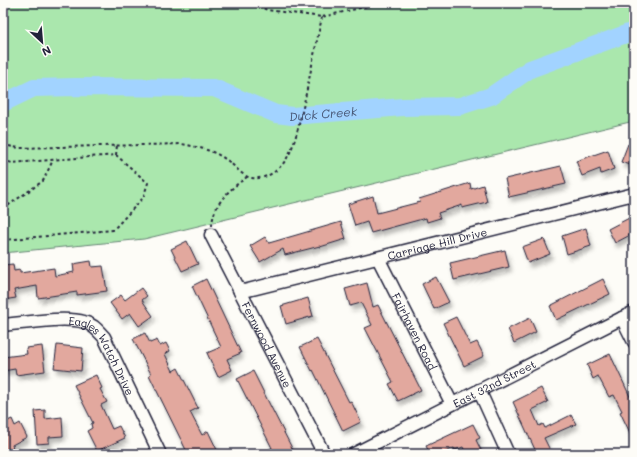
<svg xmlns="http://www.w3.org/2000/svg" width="637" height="457" viewBox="0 0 637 457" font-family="Mali,sans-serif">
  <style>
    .green { fill: #aae7ad; stroke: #668474 }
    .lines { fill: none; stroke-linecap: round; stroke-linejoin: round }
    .river { stroke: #a2d3ff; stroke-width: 18 }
    .building { fill: #e2a89e; stroke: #22223b; filter: url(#shadow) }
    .minor-casing { stroke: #22223b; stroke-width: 15 }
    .path { stroke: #22223b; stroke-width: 2; stroke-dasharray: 3 3; stroke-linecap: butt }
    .minor { stroke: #fdfcf7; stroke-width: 12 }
    .labels { text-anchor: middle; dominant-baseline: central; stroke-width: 3; stroke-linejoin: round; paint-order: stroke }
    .street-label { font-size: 11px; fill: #22223b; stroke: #fdfcf7 }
    .water-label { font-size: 12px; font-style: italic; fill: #485776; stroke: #fdfcf7 }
  </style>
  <defs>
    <filter id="shadow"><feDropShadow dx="2.5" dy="4.5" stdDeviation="2" flood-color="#0004"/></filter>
  </defs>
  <rect width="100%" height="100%" fill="#fdfcf7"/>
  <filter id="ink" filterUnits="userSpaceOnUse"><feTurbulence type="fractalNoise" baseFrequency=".025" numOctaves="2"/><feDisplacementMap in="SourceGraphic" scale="8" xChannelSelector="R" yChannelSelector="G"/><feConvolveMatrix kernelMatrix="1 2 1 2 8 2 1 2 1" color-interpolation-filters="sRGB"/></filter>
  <g filter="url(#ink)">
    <!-- green -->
    <path class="green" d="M 3,3 L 634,3 L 634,121 L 144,239 L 3,253 Z"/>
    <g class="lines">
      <!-- river -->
      <path class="river" id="s1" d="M 3,103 L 34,88 L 76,87 L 214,88 L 276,114 L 292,116 L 403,107 L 460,106 L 491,96 L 530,69 L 634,31"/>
    </g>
    <!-- building -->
    <g class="building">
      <path d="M 628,144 L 634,146 L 634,166 L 621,162 Z"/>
      <path d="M 608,150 L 614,169 L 601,174 L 600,169 L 582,176 L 576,161 Z"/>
      <path d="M 561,166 L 566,184 L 509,197 L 505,179 Z"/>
      <path d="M 470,183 L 471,189 L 483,185 L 487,202 L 462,208 L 462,205 L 438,213 L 440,218 L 427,222 L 426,218 L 371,233 L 367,222 L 355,226 L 348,204 L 373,196 L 377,213 L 420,202 L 419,199 Z"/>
      <path d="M 631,217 L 634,223 L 634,233 L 615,243 L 608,229 Z"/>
      <path d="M 341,222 L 346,239 L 320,247 L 320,246 L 285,255 L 283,249 L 260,262 L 250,246 L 265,237 L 269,243 Z"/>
      <path d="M 586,228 L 591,246 L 567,254 L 562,236 Z"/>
      <path d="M 544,239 L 550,254 L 528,263 L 522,247 Z"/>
      <path d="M 187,241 L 198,264 L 182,271 L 171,249 Z"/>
      <path d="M 505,250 L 509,267 L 454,280 L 450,263 Z"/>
      <path d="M 91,261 L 92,267 L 103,266 L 107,291 L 77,295 L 77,292 L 38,298 L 37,286 L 14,290 L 16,298 L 3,300 L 3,265 L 13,264 L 14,271 L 20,270 L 20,273 L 54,268 L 55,276 L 74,272 L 73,264 Z"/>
      <path d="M 436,277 L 449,302 L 434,309 L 422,284 Z"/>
      <path d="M 206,279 L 241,353 L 227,359 L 232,370 L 218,377 L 207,353 L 221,347 L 192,286 Z"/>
      <path d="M 603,279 L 610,294 L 556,320 L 550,306 Z"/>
      <path d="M 367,283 L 373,307 L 378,305 L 421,390 L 398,401 L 389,384 L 393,382 L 365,328 L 372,325 L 361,303 L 350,306 L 345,289 Z"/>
      <path d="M 141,288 L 147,296 L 142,300 L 153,316 L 139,326 L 130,313 L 122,319 L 110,303 L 121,295 L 125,300 Z"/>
      <path d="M 308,298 L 313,316 L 286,324 L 281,306 Z"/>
      <path d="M 456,317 L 470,345 L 477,342 L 484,356 L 464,366 L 443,323 Z"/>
      <path d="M 530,318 L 536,332 L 514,343 L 508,329 Z"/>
      <path d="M 145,333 L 150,343 L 157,340 L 160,346 L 166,343 L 170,351 L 165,354 L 173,371 L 178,368 L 198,408 L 190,412 L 202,435 L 208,431 L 219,454 L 188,454 L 149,375 L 151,374 L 133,339 Z"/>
      <path d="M 317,339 L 349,402 L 351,401 L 361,422 L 343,431 L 313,370 L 312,371 L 300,347 Z"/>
      <path d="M 57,345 L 83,348 L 81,371 L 54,368 Z"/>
      <path d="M 42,346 L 45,371 L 16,375 L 15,369 L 3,371 L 3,357 L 27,354 L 26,348 Z"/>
      <path d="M 610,354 L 634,405 L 634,441 L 620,412 L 622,411 L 614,395 L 609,397 L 598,376 L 593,379 L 587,365 Z"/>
      <path d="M 253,371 L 270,405 L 295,454 L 259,454 L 272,448 L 237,379 Z"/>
      <path d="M 96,375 L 102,388 L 100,389 L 107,402 L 101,405 L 112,429 L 119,426 L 125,438 L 97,451 L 87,431 L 92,428 L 91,424 L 93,423 L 74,385 Z"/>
      <path d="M 541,388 L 548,402 L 532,410 L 539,426 L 543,424 L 545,428 L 571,415 L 576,424 L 544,438 L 552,454 L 537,454 L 513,402 Z"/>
      <path d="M 45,410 L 45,419 L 62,417 L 63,436 L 49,437 L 49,443 L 37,444 L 35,411 Z"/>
      <path d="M 12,419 L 15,426 L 20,423 L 27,437 L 12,445 L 13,448 L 3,453 L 3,423 Z"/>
      <path d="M 473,424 L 480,438 L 476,440 L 483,454 L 466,454 L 463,447 L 455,450 L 454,448 L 441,454 L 430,454 L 426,446 Z"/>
    </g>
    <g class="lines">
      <defs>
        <g id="minor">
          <path id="s2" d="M 211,235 L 324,454"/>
          <path id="s3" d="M 378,258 L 452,404"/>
          <path id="s4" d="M 240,292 L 634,194"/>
          <path d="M 622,318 L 634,342"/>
          <path id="s5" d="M 3,325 C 24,323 66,316 84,322 C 93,324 98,331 104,337 L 160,454"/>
          <path d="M 479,390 L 508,454"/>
          <path id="s6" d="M 354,454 L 634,312"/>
        </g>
      </defs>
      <!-- minor casing -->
      <use href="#minor" class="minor-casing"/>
      <!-- path -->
      <g class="path">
        <path d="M 253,3 L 267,10 L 322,17 L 381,3"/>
        <path d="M 3,145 L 19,148 L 182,144 C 197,147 213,150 225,159 C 234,164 242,177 252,178 C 266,180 280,170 287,158 C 295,144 298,128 302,112 C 309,81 315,49 322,17"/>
        <path d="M 116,155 L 117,145"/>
        <path d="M 3,160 L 12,163 L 116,155"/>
        <path d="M 3,209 L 43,181 L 53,160"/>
        <path d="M 212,226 C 213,203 230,189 247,177"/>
        <path d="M 3,240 L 113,230 L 143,198 L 148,183 L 116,155"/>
      </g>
      <!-- minor -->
      <use href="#minor" class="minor"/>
    </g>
  </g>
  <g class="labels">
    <!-- street labels -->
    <g class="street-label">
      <text stroke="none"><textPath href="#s4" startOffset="203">Carriage Hill Drive</textPath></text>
      <text stroke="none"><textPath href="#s3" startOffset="82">Fairhaven Road</textPath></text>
      <text stroke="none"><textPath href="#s2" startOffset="123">Fernwood Avenue</textPath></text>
      <text stroke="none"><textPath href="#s5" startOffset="118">Eagles Watch Drive</textPath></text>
      <text stroke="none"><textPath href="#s6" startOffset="157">East 32nd Street</textPath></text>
    </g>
    <!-- water labels -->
    <g class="water-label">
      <text stroke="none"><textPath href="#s1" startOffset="329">Duck Creek</textPath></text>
    </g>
  </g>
  <!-- margin -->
  <rect width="637" height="457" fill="none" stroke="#fdfcf7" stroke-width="16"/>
  <rect x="8" y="8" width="621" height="441" fill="none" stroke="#22223b" stroke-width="1.5" filter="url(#ink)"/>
  <!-- north arrow -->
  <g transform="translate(42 42) rotate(154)" stroke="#fdfcf7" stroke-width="3" paint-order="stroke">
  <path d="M0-3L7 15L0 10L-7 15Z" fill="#22223b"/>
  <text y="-6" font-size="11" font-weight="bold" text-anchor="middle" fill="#22223b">N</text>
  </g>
</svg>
